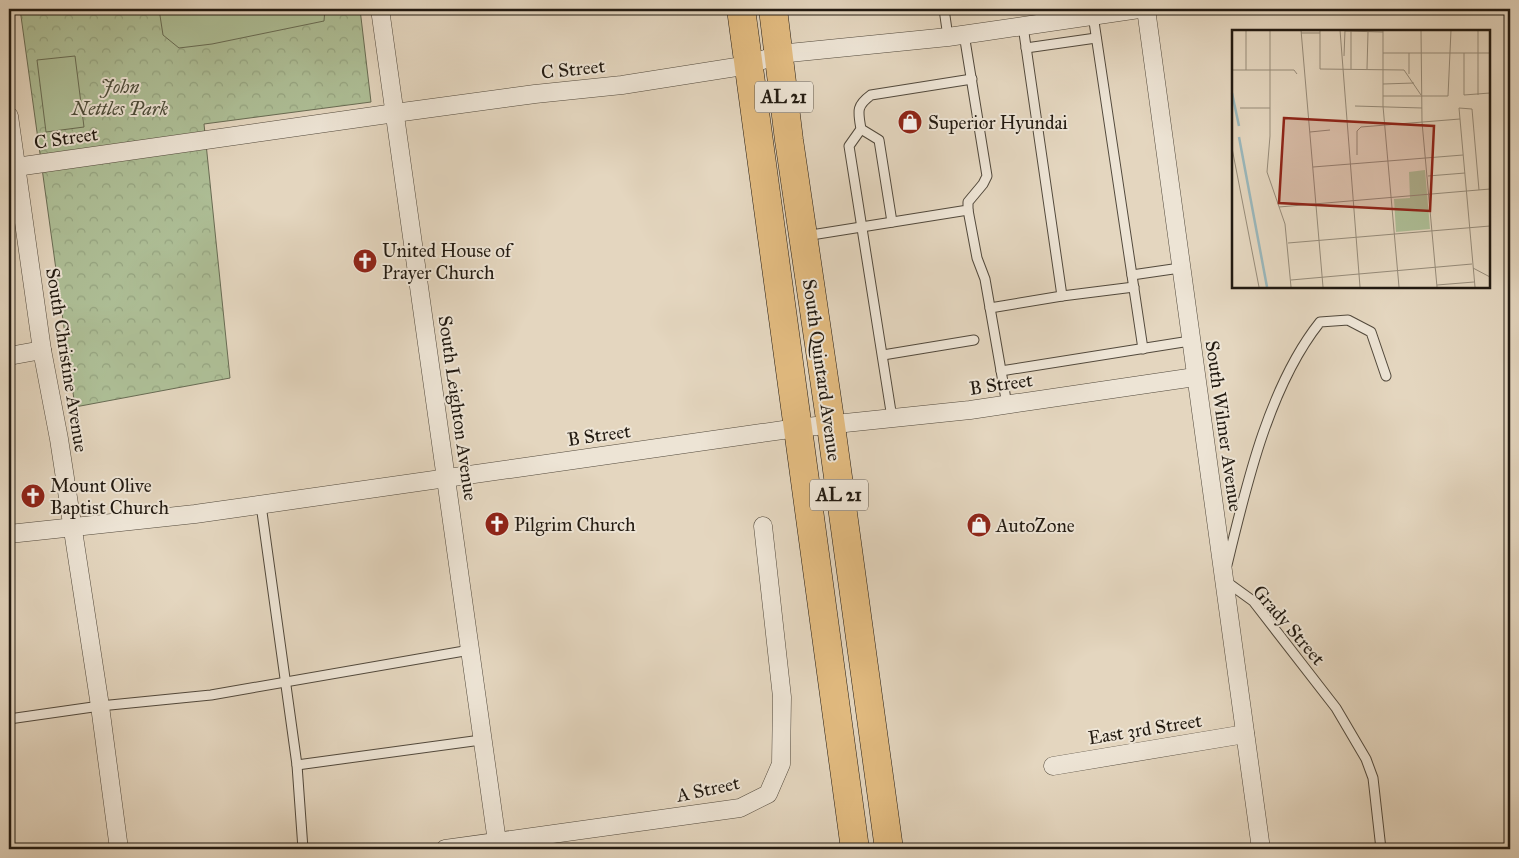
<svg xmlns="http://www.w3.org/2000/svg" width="1519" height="858" viewBox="0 0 1519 858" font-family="'IM FELL Great Primer',serif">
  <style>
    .park { fill: url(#park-crowns); stroke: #686c54 }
    .pitch { fill: #aebf97; stroke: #686c54 }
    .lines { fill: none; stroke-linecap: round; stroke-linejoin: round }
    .service-casing { stroke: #52493c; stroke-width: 11 }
    .minor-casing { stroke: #52493c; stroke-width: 19 }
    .trunk-casing { stroke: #221a11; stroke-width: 29 }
    .service { stroke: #ede4d5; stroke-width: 9 }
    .minor { stroke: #ede4d5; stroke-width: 18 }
    .trunk { stroke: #e2bb80; stroke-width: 28 }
    .labels { text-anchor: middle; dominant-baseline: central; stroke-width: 4; stroke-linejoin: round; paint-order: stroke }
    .shield { fill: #ede4d5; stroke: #5f574c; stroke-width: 1 }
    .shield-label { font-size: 18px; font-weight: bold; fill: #221a11 }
    .street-label { font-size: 19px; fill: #221a11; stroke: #ede4d5 }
    .park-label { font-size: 19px; font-style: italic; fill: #4c4c39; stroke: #ede4d5 }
    .poi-label { font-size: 19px; fill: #221a11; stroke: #ede4d5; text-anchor: start }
    .inset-river { fill: none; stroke: #9ab7bb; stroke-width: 2.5 }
    .inset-road { fill: none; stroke: #968b79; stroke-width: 1 }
    .view { fill: #8f2418; fill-opacity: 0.15; stroke: #8f2418; stroke-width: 2.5 }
    .inset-edge { fill: none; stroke: #221a11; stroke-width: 2.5 }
  </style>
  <defs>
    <pattern id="park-crowns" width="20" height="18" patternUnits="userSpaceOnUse" patternTransform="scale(1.25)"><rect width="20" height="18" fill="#aebf97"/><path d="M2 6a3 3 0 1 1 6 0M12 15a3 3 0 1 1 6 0" fill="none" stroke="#95a481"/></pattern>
  </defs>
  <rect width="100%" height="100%" fill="#e4d6bf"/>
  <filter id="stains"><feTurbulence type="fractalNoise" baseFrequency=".004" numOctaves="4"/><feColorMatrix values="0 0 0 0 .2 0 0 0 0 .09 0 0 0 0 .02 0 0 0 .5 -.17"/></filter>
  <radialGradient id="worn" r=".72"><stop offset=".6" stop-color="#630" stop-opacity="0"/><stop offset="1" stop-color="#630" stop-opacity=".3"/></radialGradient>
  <!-- park -->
  <path class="park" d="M 20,9 L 360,9 L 371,102 L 204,124 L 230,378 L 75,407 Z"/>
  <!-- pitch -->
  <g class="pitch">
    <path d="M 159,9 L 325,9 L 324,21 L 212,44 L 179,48 L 163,35 Z"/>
    <path d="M 75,56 L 84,127 L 46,132 L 37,60 Z"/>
  </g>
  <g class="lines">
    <defs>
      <g id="service">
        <path d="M 944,9 L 948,37"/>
        <path d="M 1093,15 L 1143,349"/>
        <path d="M 1026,48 L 1096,38"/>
        <path d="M 861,129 L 879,140 L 892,222"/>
        <path d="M 968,210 L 977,258 L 985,279 L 1007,405"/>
        <path d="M 805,236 L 968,210 L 968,202 L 983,184 L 987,176 L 964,34"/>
        <path d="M 1132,275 L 1180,268"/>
        <path d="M 1062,296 L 1134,287"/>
        <path d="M 990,308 L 1062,296 L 1023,26"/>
        <path d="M 883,355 L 974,340"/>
        <path d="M 1001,371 L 1190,341"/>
        <path d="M 892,418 L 849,146 L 861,129 C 858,111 856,106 871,95 L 972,79"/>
        <path d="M 261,505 L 297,765 L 303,849"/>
        <path d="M 1227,565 C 1246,486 1269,386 1320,322 L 1348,320 L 1371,332 L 1386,376"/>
        <path d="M 1224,580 L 1253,601 L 1336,708 L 1366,759 L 1373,778 L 1381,849"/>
        <path d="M 9,719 L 100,706 L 211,695 L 470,650"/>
        <path d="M 297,765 L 481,740"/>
      </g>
      <g id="minor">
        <path d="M 380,9 L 498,849"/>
        <path d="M 1146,9 L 1261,849"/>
        <path d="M 9,116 L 42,350 L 59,439 L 100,706 L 119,849"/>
        <path d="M 9,168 L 395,113 L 535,94 L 622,85 L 749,65 L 779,54 L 948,37 L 1139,9"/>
        <path d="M 9,356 L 42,350"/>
        <path d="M 9,534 L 195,514 L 797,428 L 970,410 L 1195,377"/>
        <path d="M 1053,766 L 1245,734"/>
        <path d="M 445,849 L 740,808 L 768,794 L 781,764 L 782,697 L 763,526"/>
      </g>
      <g id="trunk">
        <path d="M 741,9 L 855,849"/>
        <path d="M 773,9 L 789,140 L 831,426 L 889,849"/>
      </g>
    </defs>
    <!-- service casing -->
    <use href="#service" class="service-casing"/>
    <!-- minor casing -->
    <use href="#minor" class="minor-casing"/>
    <!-- trunk casing -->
    <use href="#trunk" class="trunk-casing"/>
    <!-- service -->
    <use href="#service" class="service"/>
    <!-- minor -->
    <use href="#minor" class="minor"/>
    <!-- trunk -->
    <use href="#trunk" class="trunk"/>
  </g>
  <!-- icons -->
  <defs>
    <symbol id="shop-disc" viewBox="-11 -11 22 22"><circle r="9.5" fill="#8f2418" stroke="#ede4d5"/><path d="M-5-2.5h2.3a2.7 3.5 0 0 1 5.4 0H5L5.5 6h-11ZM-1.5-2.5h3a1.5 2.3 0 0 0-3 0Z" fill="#fff"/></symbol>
    <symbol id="church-disc" viewBox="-11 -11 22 22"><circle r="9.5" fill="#8f2418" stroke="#ede4d5"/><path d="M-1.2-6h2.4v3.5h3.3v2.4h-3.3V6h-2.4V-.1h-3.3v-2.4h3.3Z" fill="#fff"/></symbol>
  </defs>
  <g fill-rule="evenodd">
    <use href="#shop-disc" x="896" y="108" width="28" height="28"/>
    <use href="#church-disc" x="351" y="247" width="28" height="28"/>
    <use href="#church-disc" x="19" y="482" width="28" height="28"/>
    <use href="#church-disc" x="483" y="510" width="28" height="28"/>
    <use href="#shop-disc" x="965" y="511" width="28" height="28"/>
  </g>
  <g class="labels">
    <!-- shield labels -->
    <g class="shield">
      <rect x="755" y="81.5" width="58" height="31" rx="4"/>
      <rect x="810" y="479.5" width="58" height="31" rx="4"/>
    </g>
    <g class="shield-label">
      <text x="784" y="97">AL 21</text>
      <text x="839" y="495">AL 21</text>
    </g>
    <!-- street labels -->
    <g class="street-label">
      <text transform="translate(573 69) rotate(-6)">C Street</text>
      <text transform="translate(66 138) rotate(-8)">C Street</text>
      <text transform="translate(67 360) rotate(81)">South Christine Avenue</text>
      <text transform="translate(822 370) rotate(82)">South Quintard Avenue</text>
      <text transform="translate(1001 384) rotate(-8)">B Street</text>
      <text transform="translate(458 408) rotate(82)">South Leighton Avenue</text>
      <text transform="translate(1224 426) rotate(82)">South Wilmer Avenue</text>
      <text transform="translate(599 435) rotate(-8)">B Street</text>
      <text transform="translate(1289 625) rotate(49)">Grady Street</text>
      <text transform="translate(1145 729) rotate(-9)">East 3rd Street</text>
      <text transform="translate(708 789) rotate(-12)">A Street</text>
    </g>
    <!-- park labels -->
    <g class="park-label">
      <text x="120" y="86">John<tspan x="120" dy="22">Nettles Park</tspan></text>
    </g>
    <!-- poi labels -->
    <g class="poi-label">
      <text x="928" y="122">Superior Hyundai</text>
      <text x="382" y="250">United House of<tspan x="382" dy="22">Prayer Church</tspan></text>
      <text x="50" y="485">Mount Olive<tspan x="50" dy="22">Baptist Church</tspan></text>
      <text x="514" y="524">Pilgrim Church</text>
      <text x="996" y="525">AutoZone</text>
    </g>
  </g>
  <!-- overview -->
  <g transform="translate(1232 30)">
    <rect width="258" height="258" fill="#e4d6bf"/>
    <path d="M 193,140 L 198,199 L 164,202 L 162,169 L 178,168 L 177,142 Z" fill="#aebf97"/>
    <path d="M166 183a8 8 0 1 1 16 0a8 8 0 1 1-16 0Z" fill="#aebf97"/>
    <path class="inset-river" d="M 0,63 L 7,96M 7,107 L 35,257"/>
    <path class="inset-road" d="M 38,0 L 38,106 L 35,142 L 53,194 L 59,257M 69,0 L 91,257M 88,0 L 88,39 L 172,40 L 189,65M 108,0 L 128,257M 151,0 L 151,76 L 167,257M 189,0 L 190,92 L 205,257M 113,1 L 151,2M 119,1 L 119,39M 69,3 L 88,3M 151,23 L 258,23M 177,23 L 177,44M 232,23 L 232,65 L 258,63M 112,26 L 113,0M 135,39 L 136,2M 0,40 L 62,40 L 65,44M 14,40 L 14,0M 151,54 L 182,53M 246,65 L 246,0M 151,66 L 216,66 L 219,0M 123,76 L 190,78M 8,78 L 38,78M 78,102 L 98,100M 0,118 L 27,257M 125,125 L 125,101 L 129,97 L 228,89M 81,137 L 231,125M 196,146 L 233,143M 47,177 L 258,159M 56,213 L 258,196M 241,238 L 258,247M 59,250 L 240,234M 205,255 L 242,252M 243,257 L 227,78 L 240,79 L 247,160"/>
    <path class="view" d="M 52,88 L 202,96 L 198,181 L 47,173 Z"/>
    <rect width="258" height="258" class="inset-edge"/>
  </g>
  <!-- margin -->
  <rect width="1519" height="858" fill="none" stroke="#e4d6bf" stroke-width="30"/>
  <rect x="10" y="10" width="1499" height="838" fill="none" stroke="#221a11" stroke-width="2.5"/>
  <rect x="15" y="15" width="1489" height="828" fill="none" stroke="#221a11"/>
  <rect width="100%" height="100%" filter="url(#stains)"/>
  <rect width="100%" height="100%" fill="url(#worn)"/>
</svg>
